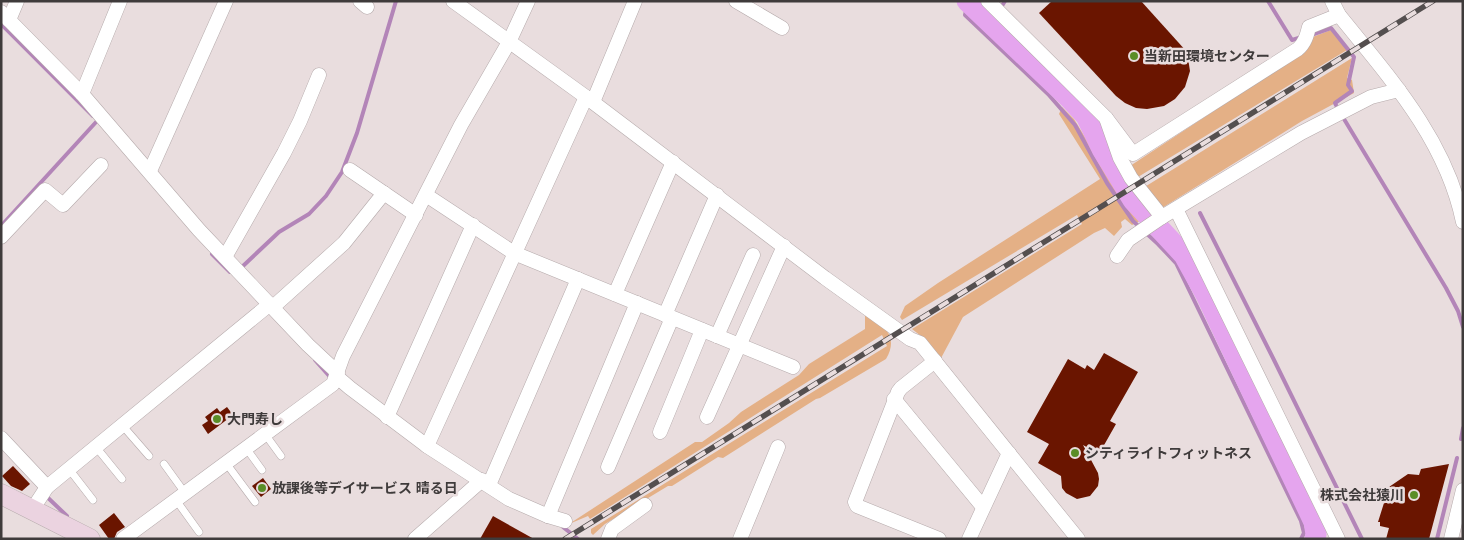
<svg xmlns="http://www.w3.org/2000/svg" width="1464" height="540" viewBox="0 0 1464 540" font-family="'Varela Round','Noto Sans JP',sans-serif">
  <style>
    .green { fill: #e4b086 }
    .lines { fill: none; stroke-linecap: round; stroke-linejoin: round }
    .stream { stroke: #b385b8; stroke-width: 4 }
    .river { stroke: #e5a5ee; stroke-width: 21 }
    .building { fill: #6a1500 }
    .lane-casing { stroke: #b5aaab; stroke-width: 8 }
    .street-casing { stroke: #b5aaab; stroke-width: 15 }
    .secondary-casing { stroke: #b5aaab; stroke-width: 21 }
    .lane { stroke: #fff; stroke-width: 7 }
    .street { stroke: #fff; stroke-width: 14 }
    .secondary { stroke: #ebd3e0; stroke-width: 20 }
    .rail-casing { stroke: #544f4f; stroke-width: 5.5 }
    .rail { stroke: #e9ddde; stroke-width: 4; stroke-dasharray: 11; stroke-linecap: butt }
    .poi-dot { fill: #5a8d26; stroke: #e9ddde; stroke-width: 2 }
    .labels { text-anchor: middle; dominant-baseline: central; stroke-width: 5; stroke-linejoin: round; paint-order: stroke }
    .poi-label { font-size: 14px; font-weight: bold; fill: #3f3b3b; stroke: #e9ddde; text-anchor: start }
  </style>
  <rect width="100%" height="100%" fill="#e9ddde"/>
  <!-- green -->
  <g class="green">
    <path d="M 1331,30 L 1347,50 L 1138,177 L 1130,166 L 1305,51 L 1310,38 Z"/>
    <path d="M 1352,58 L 1347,78 L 1352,80 L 1354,93 L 1302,121 L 1162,208 L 1143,188 Z"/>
    <path d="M 1062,107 L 1074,119 L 1130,211 L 1140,221 L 1132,225 L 1125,219 L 1121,222 L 1122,227 L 1114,236 L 1105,228 L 1094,233 L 963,317 L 940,360 L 921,336 L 912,329 L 1082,224 L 1077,215 L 902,320 L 900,317 L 905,306 L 938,283 L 1100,179 L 1059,114 Z"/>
    <path d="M 865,312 C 882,324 900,335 886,359 L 820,398 L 816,399 L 723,458 L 718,457 L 672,486 L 668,486 L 605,524 L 593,535 L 591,533 L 591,529 L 887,346 L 882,335 L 590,519 L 588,516 L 569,524 L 695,442 L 702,442 L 729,423 L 741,412 L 799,375 L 809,364 L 865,329 Z"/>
  </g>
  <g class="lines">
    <!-- stream -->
    <g class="stream">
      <path d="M 1268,1 L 1292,40 L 1302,37"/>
      <path d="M 968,2 L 965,15 L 1048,94 L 1075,125 L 1107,183 L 1133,221 L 1158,244 L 1176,263 L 1301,521 L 1304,533 L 1301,539"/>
      <path d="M 1000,9 L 1005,1"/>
      <path d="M 1,24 L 93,116"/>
      <path d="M 991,24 L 997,15"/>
      <path d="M 1311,35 L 1331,28 L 1354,57 L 1348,85 L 1352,91 L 1335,103 L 1336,105"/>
      <path d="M 1344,119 L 1446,288 L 1458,311 L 1463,327"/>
      <path d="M 1200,213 L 1273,358 L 1362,539"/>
      <path d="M 1,226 L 97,121"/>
      <path d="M 212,254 L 230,272"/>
      <path d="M 243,266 L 279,232 L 309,214 L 326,196 L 342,172 L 357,133 L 396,1"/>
      <path d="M 315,360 L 331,378"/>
      <path d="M 1461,439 L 1463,428"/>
      <path d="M 45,495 L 67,516"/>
      <path d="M 563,527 L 578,539"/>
      <path d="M 1316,534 L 1323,539"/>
      <path d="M 1437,539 L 1457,458"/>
    </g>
    <!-- river -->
    <path class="river" d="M 967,1 L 1070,99 L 1086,116 L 1102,149 L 1133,200 L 1184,255 L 1206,295 L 1314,522 L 1316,534 L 1315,539"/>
  </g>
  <!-- building -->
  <g class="building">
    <path d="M 1052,1 L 1141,1 L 1187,52 L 1190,71 L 1185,87 L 1175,99 L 1164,106 L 1147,109 L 1136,108 L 1125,103 L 1116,96 L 1039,13 Z"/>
    <path d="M 1104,353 L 1138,372 L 1110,421 L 1116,424 L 1099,454 L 1083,445 L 1098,473 L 1099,479 L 1098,486 L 1090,496 L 1077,499 L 1066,493 L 1062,488 L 1061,476 L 1038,463 L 1049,444 L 1027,432 L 1068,359 L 1085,369 L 1087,365 L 1094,370 Z"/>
    <path d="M 227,407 L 233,415 L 208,434 L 202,425 L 208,421 L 205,417 L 217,408 L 220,412 Z"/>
    <path d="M 1449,464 L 1429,539 L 1386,539 L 1389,528 L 1380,526 L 1380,522 L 1378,522 L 1389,487 L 1408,474 L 1419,475 L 1421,469 Z"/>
    <path d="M 13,466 L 30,484 L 22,491 L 11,486 L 2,476 Z"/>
    <path d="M 263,478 L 271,489 L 261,497 L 252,486 Z"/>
    <path d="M 114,513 L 125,527 L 117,532 L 114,539 L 109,539 L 99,525 Z"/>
    <path d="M 493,516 L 534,539 L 480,539 Z"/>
  </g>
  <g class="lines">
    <defs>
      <g id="lane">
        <path d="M 122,425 L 149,456"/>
        <path d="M 265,434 L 281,456"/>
        <path d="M 96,447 L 122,479"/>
        <path d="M 246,448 L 262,470"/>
        <path d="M 226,463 L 255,502"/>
        <path d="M 164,464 L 185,493"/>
        <path d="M 69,469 L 93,500"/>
        <path d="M 176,500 L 199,532"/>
      </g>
      <g id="street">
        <path d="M 360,1 L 367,7"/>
        <path d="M 453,1 L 586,97 L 825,278 L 910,339 L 920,343 L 1078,539"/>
        <path d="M 736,1 L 782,28"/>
        <path d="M 988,1 L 1106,118 L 1120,158 L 1131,178 L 1162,217"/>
        <path d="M 1332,1 L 1339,15 C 1390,78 1446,140 1463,222"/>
        <path d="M 1,12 L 82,94 L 199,230 L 308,345 L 338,373"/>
        <path d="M 9,20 L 17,1"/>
        <path d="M 82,94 L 120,1"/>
        <path d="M 593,102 L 635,1"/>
        <path d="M 1106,118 L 1133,154 L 1298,49 C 1305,43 1307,35 1309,27 L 1339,15"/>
        <path d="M 350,170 L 416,215"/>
        <path d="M 150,171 L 226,1"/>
        <path d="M 426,195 L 514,253 L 793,367"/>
        <path d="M 1176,209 L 1338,539"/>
        <path d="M 1,237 L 45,190 L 63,205 L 101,165"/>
        <path d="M 1117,256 L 1128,240 L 1162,217 L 1301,133 L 1371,97 L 1399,90"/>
        <path d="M 225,257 L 284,153 L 300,121 L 319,75"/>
        <path d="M 615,294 L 673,162"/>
        <path d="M 273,307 L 344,243 L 384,193"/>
        <path d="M 665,315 L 717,195"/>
        <path d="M 717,336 L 753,255"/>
        <path d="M 935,361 L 901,388 L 898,392 L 855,502 L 857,506 L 939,539"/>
        <path d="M 336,376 L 350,388 L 427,446 L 509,499 L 548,516 L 565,521"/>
        <path d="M 894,399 L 983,507"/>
        <path d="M 387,417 L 473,225"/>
        <path d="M 707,417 L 784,246"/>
        <path d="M 660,432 L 702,330"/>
        <path d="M 1,438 L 47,487"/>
        <path d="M 427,446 L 586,97"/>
        <path d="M 608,467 L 672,318"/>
        <path d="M 489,485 L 578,279"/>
        <path d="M 32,510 L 47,487 L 270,304"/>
        <path d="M 548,516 L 637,303"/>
        <path d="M 123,539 L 333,384 L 343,356 L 461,125 L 509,42 L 528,1"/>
        <path d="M 415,539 L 482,480"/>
        <path d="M 608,539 L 612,529 L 645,505"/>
        <path d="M 740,539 L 778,447"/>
        <path d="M 969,539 L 1009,453"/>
        <path d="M 1451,539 L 1463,490"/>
      </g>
      <path id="secondary" d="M 1,494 L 90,539"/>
    </defs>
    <!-- lane casing -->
    <use href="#lane" class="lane-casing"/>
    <!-- street casing -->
    <use href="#street" class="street-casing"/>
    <!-- secondary casing -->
    <use href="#secondary" class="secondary-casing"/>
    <!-- lane -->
    <use href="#lane" class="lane"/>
    <!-- street -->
    <use href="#street" class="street"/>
    <!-- secondary -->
    <use href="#secondary" class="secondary"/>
    <defs>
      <path id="rail" d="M 565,539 L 1433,1"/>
    </defs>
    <!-- rail casing -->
    <use href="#rail" class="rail-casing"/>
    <!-- rail -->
    <use href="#rail" class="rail"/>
  </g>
  <!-- markers -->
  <g class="poi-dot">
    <circle cx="1134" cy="56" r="5"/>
    <circle cx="217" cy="419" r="5"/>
    <circle cx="1075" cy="453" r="5"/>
    <circle cx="262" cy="488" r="5"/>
    <circle cx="1414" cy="495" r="5"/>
  </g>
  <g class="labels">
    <!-- poi labels -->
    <g class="poi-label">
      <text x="1144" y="56">当新田環境センター</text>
      <text x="227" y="419">大門寿し</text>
      <text x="1085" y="453">シティライトフィットネス</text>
      <text x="272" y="488">放課後等デイサービス 晴る日</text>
      <text x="1404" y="495" text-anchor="end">株式会社猿川</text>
    </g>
  </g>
  <!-- border -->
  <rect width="1464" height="540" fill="none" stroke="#3f3b3b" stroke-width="5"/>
</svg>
